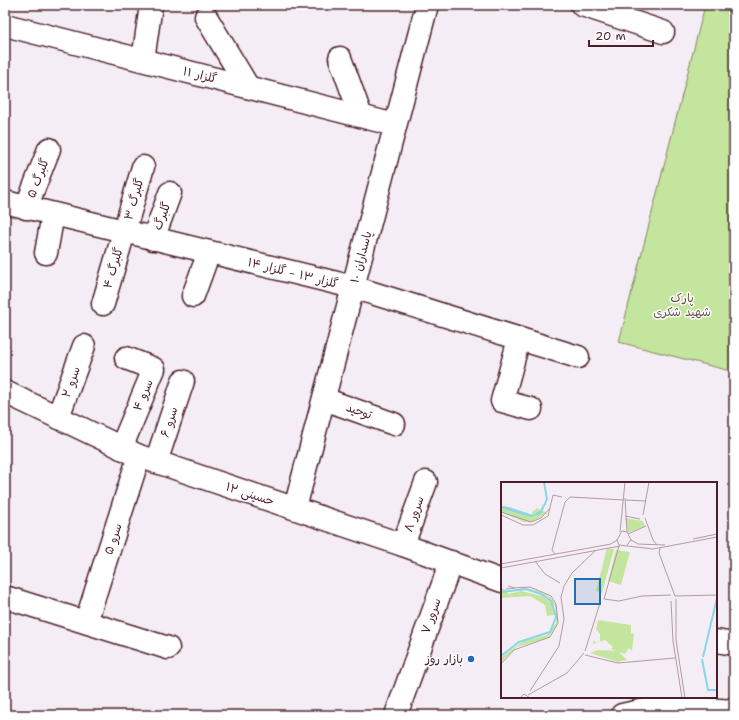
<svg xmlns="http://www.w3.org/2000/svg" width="739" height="720" viewBox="0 0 739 720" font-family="'Shantell Sans','Playpen Sans Arabic',sans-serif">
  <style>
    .green { fill: #c4e59e; stroke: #878264 }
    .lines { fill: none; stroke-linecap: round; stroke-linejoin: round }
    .minor-casing { stroke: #4a1f2b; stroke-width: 25 }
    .major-casing { stroke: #4a1f2b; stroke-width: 25 }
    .minor { stroke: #fff; stroke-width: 22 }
    .major { stroke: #fff; stroke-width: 22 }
    .poi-dot { fill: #1f6fb2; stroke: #fff; stroke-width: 1.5 }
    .labels { text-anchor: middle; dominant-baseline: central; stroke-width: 3; stroke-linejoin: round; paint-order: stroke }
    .street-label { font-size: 12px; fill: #4a1f2b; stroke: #fff }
    .park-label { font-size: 12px; fill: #685048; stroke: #fff }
    .poi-label { font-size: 12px; fill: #4a1f2b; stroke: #fff; text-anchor: end }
    .inset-river { fill: none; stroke: #89d6e9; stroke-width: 2 }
    .inset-road { fill: none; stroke: #b19ba4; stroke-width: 1 }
    .view { fill: #1f6fb2; fill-opacity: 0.15; stroke: #1f6fb2; stroke-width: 2 }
    .inset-edge { fill: none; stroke: #4a1f2b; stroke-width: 2 }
  </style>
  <rect width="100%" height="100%" fill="#f5edf5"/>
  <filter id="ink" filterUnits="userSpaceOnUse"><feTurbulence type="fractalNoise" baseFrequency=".025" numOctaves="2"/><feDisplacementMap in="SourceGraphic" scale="8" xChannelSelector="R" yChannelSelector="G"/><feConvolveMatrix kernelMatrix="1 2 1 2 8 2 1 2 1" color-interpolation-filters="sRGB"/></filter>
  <g filter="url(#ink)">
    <!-- green -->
    <path class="green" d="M 705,5 L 734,5 L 734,372 L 619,342 Z"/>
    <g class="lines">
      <defs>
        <g id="minor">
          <path d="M 582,5 L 663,32"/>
          <path d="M 206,17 L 248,87"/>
          <path d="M 5,25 L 395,125"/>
          <path d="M 340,58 L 361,116"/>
          <path d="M 143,60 L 151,5"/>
          <path d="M 5,202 L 353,287 L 578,357"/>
          <path d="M 26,208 L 49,149"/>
          <path d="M 153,239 L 170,193"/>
          <path d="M 46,253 L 53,214"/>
          <path d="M 193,296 L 209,252"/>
          <path d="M 103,304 L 143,167"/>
          <path d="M 519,339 L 502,401 L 531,409"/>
          <path d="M 5,392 L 139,456 L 403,545 L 502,581"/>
          <path d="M 324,399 L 394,424"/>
          <path d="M 58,417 L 84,346"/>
          <path d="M 121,448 L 154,369 L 126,358"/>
          <path d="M 156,462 L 183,381"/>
          <path d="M 295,508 L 427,5"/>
          <path d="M 403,545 L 426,482"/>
          <path d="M 5,597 L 168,648"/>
          <path d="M 86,622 L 139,456"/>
          <path d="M 716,641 L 734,644"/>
          <path d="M 396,715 L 451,562"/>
          <path d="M 622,715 L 645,710 L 692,708 L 733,711"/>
        </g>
        <path id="major" d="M 731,715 L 734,708"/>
      </defs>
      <!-- minor casing -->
      <use href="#minor" class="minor-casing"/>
      <!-- major casing -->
      <use href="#major" class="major-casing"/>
      <!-- minor -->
      <use href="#minor" class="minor"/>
      <!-- major -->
      <use href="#major" class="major"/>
    </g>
  </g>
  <!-- markers -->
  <circle class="poi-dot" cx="471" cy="659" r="4"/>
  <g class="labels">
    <!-- street labels -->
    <g class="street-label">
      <text transform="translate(200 75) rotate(14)">گلزار ١١</text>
      <text transform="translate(38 178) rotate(-69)">گلبرگ ۵</text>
      <text transform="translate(134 199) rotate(-74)">گلبرگ ۳</text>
      <text transform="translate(162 216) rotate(-69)">گلبرگ</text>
      <text transform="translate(361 257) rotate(-75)">پاسداران ١٠</text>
      <text transform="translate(113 268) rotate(-73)">گلبرگ ۴</text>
      <text transform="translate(293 273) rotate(14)">گلزار ۱۳ - گلزار ۱۴</text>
      <text transform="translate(71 382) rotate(-70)">سرو ۲</text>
      <text transform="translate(143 395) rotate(-67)">سرو ۴</text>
      <text transform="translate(359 411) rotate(19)">توحید</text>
      <text transform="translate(169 422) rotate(-72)">سرو ۶</text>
      <text transform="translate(250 494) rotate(18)">حسینی ۱۲</text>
      <text transform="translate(414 514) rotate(-70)">سرور ۸</text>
      <text transform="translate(113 539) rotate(-72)">سرو ۵</text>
      <text transform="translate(431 616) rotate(-70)">سرور ۷</text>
    </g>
    <!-- park labels -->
    <g class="park-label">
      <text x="682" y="298">پارک<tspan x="682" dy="14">شهید شکری</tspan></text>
    </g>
    <!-- poi labels -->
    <g class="poi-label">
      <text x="463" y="659">بازار روز</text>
    </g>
  </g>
  <!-- overview -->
  <g transform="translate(501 482)">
    <rect width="216" height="216" fill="#f5edf5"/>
    <path d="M 3,24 L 27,34 L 31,34 L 31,30 L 36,26 L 46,31 L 31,40 L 23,40 L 0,30 L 0,25 ZM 124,36 L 142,39 L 144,44 L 127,51 ZM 106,66 L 113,67 L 101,111 L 95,109 ZM 115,68 L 129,70 L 120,103 L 107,99 ZM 0,106 L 6,108 L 7,112 L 20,109 L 41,114 L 50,121 L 53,133 L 46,134 L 44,123 L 29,114 L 0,116 ZM 22,106 L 35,108 L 46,113 L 51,117 L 56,125 L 57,138 L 56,143 L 47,156 L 16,165 L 0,180 L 0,176 L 10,168 L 23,159 L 46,153 L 55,141 L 54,125 L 47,115 L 33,108 L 9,109 ZM 97,138 L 130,143 L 130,151 L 133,152 L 131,169 L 128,166 L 124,172 L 110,167 L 112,165 L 104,158 L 92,162 L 93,158 L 95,161 L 99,159 L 99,152 L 95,147 ZM 97,168 L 117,169 L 126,178 L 117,180 L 89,171 Z" fill="#c4e59e"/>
    <path d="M 42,22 L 43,26 L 40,32 L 29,35 L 0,26 L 0,24 L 8,25 L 32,33 L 39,29 Z" fill="#89d6e9"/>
    <path class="inset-river" d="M 43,0 L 46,17 L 43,24M 0,110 L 25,107 L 40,112 L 50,119 L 55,135 L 49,150 L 18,160 L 0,174M 202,175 L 216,116M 201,177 L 207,208 L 216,208"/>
    <path class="inset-road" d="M 69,15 L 123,18M 124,16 L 126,50M 124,18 L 145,19M 0,30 L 30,40 L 40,36 L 49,26M 0,33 L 22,43 L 32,43 L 47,34 L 52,13 L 61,15M 142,33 L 148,0M 124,34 L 139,37M 144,36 L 152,58 L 156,63M 119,50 L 124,0M 127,52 L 145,44M 192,57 L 216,52M 130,58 L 137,62 L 164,63M 126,63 L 130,58 L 126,50 L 121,49 L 116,58 L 118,63 L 152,67 L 216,55M 118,64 L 103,117 L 118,119 L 141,114 L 170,113M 159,66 L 158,71 L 174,114 L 216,113M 54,72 L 51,68 L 64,20 L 69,15M 34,79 L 44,92 L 59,101M 0,82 L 110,62 L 116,58M 0,86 L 119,64M 5,107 L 14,106 L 7,104M 175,117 L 175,158 L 184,216M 170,119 L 172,159 L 181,216M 84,169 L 99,121M 84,173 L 117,181 L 174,176M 0,182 L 13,168 L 49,155 L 57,141 L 55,122 L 50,114 L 29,105 L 14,106M 29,209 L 58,164 L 63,137 L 60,115 L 63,104 L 71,91 L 94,69M 27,213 L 66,191 L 83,171M 19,216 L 23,212 L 29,216"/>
    <path class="view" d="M 74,97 L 99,97 L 99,122 L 74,122 Z"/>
    <rect width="216" height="216" class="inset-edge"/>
  </g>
  <!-- margin -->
  <rect width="739" height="720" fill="none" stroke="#fff" stroke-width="20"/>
  <rect x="10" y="10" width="719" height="700" fill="none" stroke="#4a1f2b" stroke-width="1.5" filter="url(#ink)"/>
  <!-- scale -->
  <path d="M589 40v6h64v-6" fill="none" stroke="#4a1f2b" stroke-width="2"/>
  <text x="595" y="40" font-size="12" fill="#4a1f2b" stroke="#ffffff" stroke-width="3" paint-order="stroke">20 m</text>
</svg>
